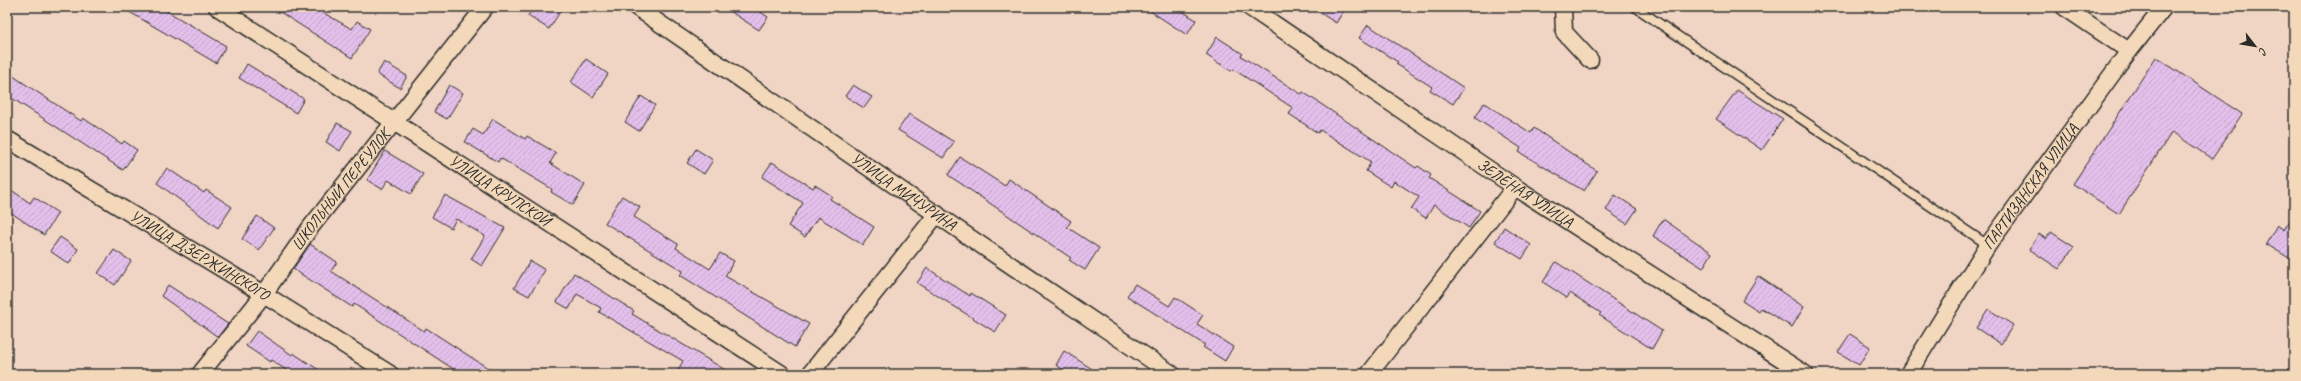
<svg xmlns="http://www.w3.org/2000/svg" width="2301" height="381" viewBox="0 0 2301 381" font-family="Caveat,sans-serif">
  <style>
    .building { fill: url(#building-hatch); stroke: #2b2b2b }
    .lines { fill: none; stroke-linecap: round; stroke-linejoin: round }
    .service-casing { stroke: #2b2b2b; stroke-width: 11 }
    .minor-casing { stroke: #2b2b2b; stroke-width: 19 }
    .service { stroke: #f3d9ba; stroke-width: 8 }
    .minor { stroke: #f3d9ba; stroke-width: 16 }
    .labels { text-anchor: middle; dominant-baseline: central; stroke-width: 3; stroke-linejoin: round; paint-order: stroke }
    .street-label { font-size: 16px; fill: #2b2b2b; stroke: #f3d9ba }
  </style>
  <defs>
    <pattern id="building-hatch" width="6" height="6" patternUnits="userSpaceOnUse"><rect width="6" height="6" fill="#e3c0eb"/><path d="M-1 1l2-2M0 6l6-6M5 7l2-2" fill="none" stroke="#c3a5ca"/></pattern>
  </defs>
  <rect width="100%" height="100%" fill="#f0d4c4"/>
  <filter id="ink" filterUnits="userSpaceOnUse"><feTurbulence type="fractalNoise" baseFrequency=".025" numOctaves="2"/><feDisplacementMap in="SourceGraphic" scale="8" xChannelSelector="R" yChannelSelector="G"/><feConvolveMatrix kernelMatrix="1 2 1 2 8 2 1 2 1" color-interpolation-filters="sRGB"/></filter>
  <g filter="url(#ink)">
    <!-- building -->
    <g class="building">
      <path d="M 121,7 L 160,7 L 226,46 L 216,63 Z"/>
      <path d="M 272,7 L 313,7 L 352,29 L 357,21 L 370,29 L 352,58 Z"/>
      <path d="M 533,7 L 563,7 L 549,29 L 528,16 Z"/>
      <path d="M 723,7 L 753,7 L 768,17 L 759,30 Z"/>
      <path d="M 1144,7 L 1176,7 L 1196,20 L 1187,35 Z"/>
      <path d="M 1311,7 L 1346,7 L 1336,23 Z"/>
      <path d="M 1368,25 L 1464,88 L 1453,104 L 1430,90 L 1432,87 L 1396,64 L 1398,62 L 1359,38 Z"/>
      <path d="M 1217,37 L 1243,54 L 1241,56 L 1301,94 L 1303,92 L 1416,168 L 1418,166 L 1431,175 L 1429,178 L 1480,211 L 1469,228 L 1434,205 L 1426,218 L 1411,209 L 1419,197 L 1394,181 L 1391,187 L 1366,171 L 1371,162 L 1320,130 L 1318,133 L 1289,114 L 1293,108 L 1233,69 L 1231,71 L 1206,55 Z"/>
      <path d="M 2156,57 L 2242,114 L 2212,159 L 2172,132 L 2119,214 L 2073,184 Z"/>
      <path d="M 586,59 L 608,74 L 593,97 L 571,82 Z"/>
      <path d="M 384,62 L 407,76 L 400,88 L 377,74 Z"/>
      <path d="M 247,64 L 304,99 L 296,113 L 239,78 Z"/>
      <path d="M 7,72 L 81,121 L 83,118 L 122,144 L 124,141 L 137,150 L 123,170 L 7,95 Z"/>
      <path d="M 449,85 L 463,93 L 447,119 L 434,112 Z"/>
      <path d="M 853,85 L 872,97 L 864,108 L 845,96 Z"/>
      <path d="M 1737,90 L 1783,119 L 1762,150 L 1716,119 Z"/>
      <path d="M 641,96 L 655,105 L 639,131 L 625,122 Z"/>
      <path d="M 1484,103 L 1531,133 L 1534,128 L 1597,171 L 1584,191 L 1519,152 L 1521,148 L 1475,118 Z"/>
      <path d="M 909,114 L 954,142 L 943,158 L 898,130 Z"/>
      <path d="M 493,119 L 525,139 L 527,136 L 556,153 L 550,163 L 585,185 L 573,205 L 551,192 L 552,189 L 500,158 L 498,162 L 465,142 L 473,129 L 483,135 Z"/>
      <path d="M 337,123 L 352,131 L 340,151 L 326,142 Z"/>
      <path d="M 696,149 L 713,160 L 704,174 L 687,163 Z"/>
      <path d="M 385,151 L 423,174 L 411,194 L 388,180 L 382,189 L 367,180 Z"/>
      <path d="M 960,157 L 1005,186 L 1009,179 L 1071,221 L 1067,227 L 1099,248 L 1085,270 L 1069,260 L 1071,258 L 948,175 Z"/>
      <path d="M 772,162 L 813,188 L 815,185 L 832,196 L 830,199 L 874,227 L 863,245 L 818,217 L 805,237 L 788,226 L 803,203 L 762,177 Z"/>
      <path d="M 167,168 L 204,193 L 206,190 L 232,207 L 218,228 L 157,183 Z"/>
      <path d="M 7,187 L 30,203 L 34,197 L 58,213 L 44,235 L 7,210 Z"/>
      <path d="M 445,195 L 505,228 L 482,266 L 471,259 L 485,236 L 456,219 L 451,228 L 432,217 Z"/>
      <path d="M 1615,195 L 1637,209 L 1627,224 L 1606,210 Z"/>
      <path d="M 622,196 L 640,207 L 634,217 L 678,244 L 676,248 L 710,269 L 720,253 L 734,261 L 725,276 L 809,324 L 795,347 L 680,275 L 683,271 L 605,223 Z"/>
      <path d="M 2294,214 L 2294,261 L 2266,244 L 2277,225 L 2284,230 Z"/>
      <path d="M 257,216 L 274,228 L 259,250 L 242,239 Z"/>
      <path d="M 1663,219 L 1712,253 L 1703,268 L 1653,236 Z"/>
      <path d="M 1504,227 L 1531,245 L 1522,259 L 1495,242 Z"/>
      <path d="M 2051,232 L 2074,247 L 2059,269 L 2029,249 L 2039,234 L 2046,239 Z"/>
      <path d="M 60,237 L 78,249 L 69,264 L 50,251 Z"/>
      <path d="M 310,244 L 337,262 L 331,271 L 424,331 L 426,328 L 497,374 L 461,374 L 354,304 L 352,307 L 293,269 Z"/>
      <path d="M 114,250 L 131,261 L 115,285 L 98,273 Z"/>
      <path d="M 530,261 L 545,270 L 529,296 L 514,288 Z"/>
      <path d="M 1556,262 L 1662,331 L 1652,349 L 1599,315 L 1601,313 L 1570,293 L 1567,298 L 1543,282 Z"/>
      <path d="M 927,268 L 970,296 L 971,293 L 1006,315 L 995,332 L 917,283 Z"/>
      <path d="M 574,273 L 634,311 L 632,314 L 732,374 L 676,374 L 683,361 L 599,312 L 601,308 L 577,294 L 569,309 L 557,302 Z"/>
      <path d="M 1758,276 L 1804,307 L 1792,327 L 1761,308 L 1759,312 L 1742,301 Z"/>
      <path d="M 1135,284 L 1169,306 L 1175,297 L 1203,315 L 1197,324 L 1233,347 L 1225,361 L 1203,347 L 1205,345 L 1127,296 Z"/>
      <path d="M 168,285 L 228,324 L 218,337 L 161,296 Z"/>
      <path d="M 1988,309 L 2013,325 L 2001,344 L 1976,328 Z"/>
      <path d="M 257,331 L 292,355 L 293,353 L 325,374 L 292,374 L 271,360 L 270,362 L 246,346 Z"/>
      <path d="M 1850,334 L 1870,347 L 1859,365 L 1838,352 Z"/>
      <path d="M 1064,351 L 1100,374 L 1070,374 L 1056,365 Z"/>
    </g>
    <g class="lines">
      <defs>
        <path id="service" d="M 1635,7 L 1988,245"/>
        <g id="minor">
          <path id="s1" d="M 217,7 L 782,374"/>
          <path id="s2" d="M 636,7 L 972,239 L 1172,374"/>
          <path id="s3" d="M 1249,7 L 1515,187 L 1805,374"/>
          <path d="M 1563,7 L 1564,32 L 1590,60"/>
          <path d="M 2064,7 L 2129,51"/>
          <path id="s4" d="M 7,139 L 264,294 L 390,374"/>
          <path id="s5" d="M 200,374 L 264,294 L 310,228 L 485,7"/>
          <path d="M 810,374 L 937,214"/>
          <path d="M 1369,374 L 1515,187"/>
          <path id="s6" d="M 1908,374 L 1988,245 L 2129,51 L 2164,7"/>
        </g>
      </defs>
      <!-- service casing -->
      <use href="#service" class="service-casing"/>
      <!-- minor casing -->
      <use href="#minor" class="minor-casing"/>
      <!-- service -->
      <use href="#service" class="service"/>
      <!-- minor -->
      <use href="#minor" class="minor"/>
    </g>
  </g>
  <g class="labels">
    <!-- street labels -->
    <g class="street-label">
      <text stroke="none"><textPath href="#s6" startOffset="224">ПАРТИЗАНСКАЯ УЛИЦА</textPath></text>
      <text stroke="none"><textPath href="#s5" startOffset="232">ШКОЛЬНЫЙ ПЕРЕУЛОК</textPath></text>
      <text stroke="none"><textPath href="#s1" startOffset="337">УЛИЦА КРУПСКОЙ</textPath></text>
      <text stroke="none"><textPath href="#s2" startOffset="325">УЛИЦА МИЧУРИНА</textPath></text>
      <text stroke="none"><textPath href="#s3" startOffset="333">ЗЕЛЁНАЯ УЛИЦА</textPath></text>
      <text stroke="none"><textPath href="#s4" startOffset="225">УЛИЦА ДЗЕРЖИНСКОГО</textPath></text>
    </g>
  </g>
  <!-- margin -->
  <rect width="2301" height="381" fill="none" stroke="#f3d9ba" stroke-width="24"/>
  <rect x="12" y="12" width="2277" height="357" fill="none" stroke="#2b2b2b" stroke-width="1.5" filter="url(#ink)"/>
  <!-- north arrow -->
  <g transform="translate(2255 46) rotate(121)" stroke="#f3d9ba" stroke-width="3" paint-order="stroke">
  <path d="M0-3L7 15L0 10L-7 15Z" fill="#2b2b2b"/>
  <text y="-6" font-size="11" font-weight="bold" text-anchor="middle" fill="#2b2b2b">С</text>
  </g>
</svg>
